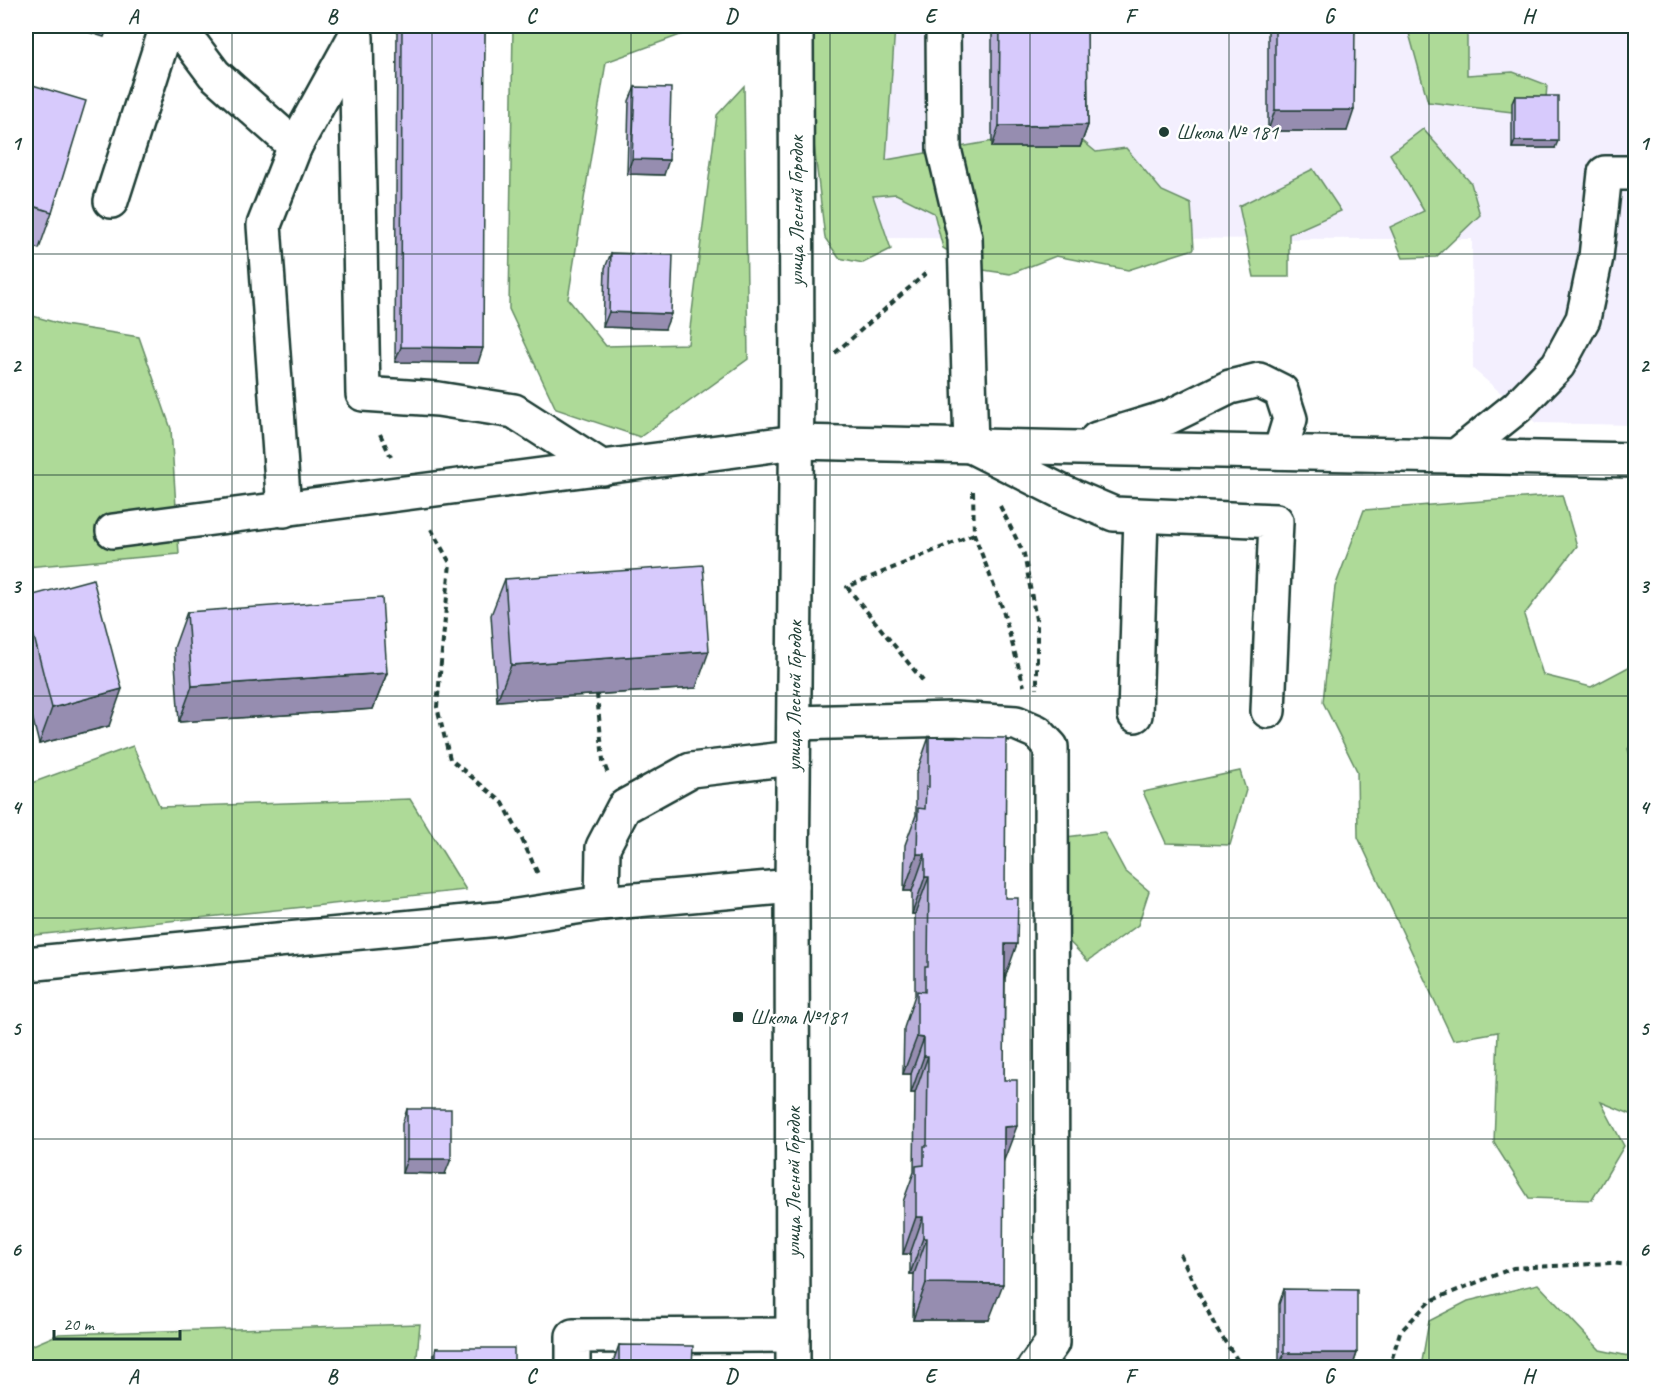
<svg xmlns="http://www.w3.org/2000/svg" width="1661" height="1393" viewBox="0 0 1661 1393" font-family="Caveat,sans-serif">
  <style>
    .built { fill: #f3effe }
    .green { fill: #aeda98; stroke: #668c66; stroke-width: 1.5 }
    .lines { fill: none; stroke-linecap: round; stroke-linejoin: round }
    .minor-casing { stroke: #1f3d34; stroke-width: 38 }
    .path { stroke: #1f3d34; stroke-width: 4; stroke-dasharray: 6 4.5; stroke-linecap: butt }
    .minor { stroke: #fff; stroke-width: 33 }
    .wall { fill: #b9aed9; stroke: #1f3d34; stroke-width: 1.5 }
    .shaded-wall { fill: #968db0; stroke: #1f3d34; stroke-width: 1.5 }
    .building { fill: #d7cafc; stroke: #1f3d34; stroke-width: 1.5 }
    .grid { fill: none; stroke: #1f3d34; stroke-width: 1.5; stroke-opacity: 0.55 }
    .poi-dot { fill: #1f3d34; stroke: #fff; stroke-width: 2 }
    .labels { text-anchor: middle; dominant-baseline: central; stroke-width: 5; stroke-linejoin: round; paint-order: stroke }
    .poi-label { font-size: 21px; fill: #1f3d34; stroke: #fff; text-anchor: start }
    .street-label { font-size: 21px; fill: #1f3d34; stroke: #fff }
    .neatline { fill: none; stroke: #1f3d34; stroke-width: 2 }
    .grid-label { font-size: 20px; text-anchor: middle; font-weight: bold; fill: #1f3d34 }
  </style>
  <rect width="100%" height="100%" fill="#fff"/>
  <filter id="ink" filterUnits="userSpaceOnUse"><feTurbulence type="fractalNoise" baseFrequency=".0167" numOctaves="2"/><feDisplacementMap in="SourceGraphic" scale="12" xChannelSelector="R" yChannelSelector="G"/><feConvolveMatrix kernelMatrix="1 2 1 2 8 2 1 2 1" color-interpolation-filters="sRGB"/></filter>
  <g filter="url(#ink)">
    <!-- built -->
    <path class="built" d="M 855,26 L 1635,26 L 1635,425 L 1536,423 L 1473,369 L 1472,239 L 855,238 Z"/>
    <!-- green -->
    <g class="green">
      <path d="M 513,26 L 758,26 L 683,34 L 606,62 L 568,299 L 606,346 L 688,344 L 717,115 L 744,86 L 748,359 L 640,437 L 556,409 L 509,309 Z"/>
      <path d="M 814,26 L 895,26 L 886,160 L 1067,128 L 1096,152 L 1126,148 L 1162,191 L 1191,204 L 1194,249 L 1128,270 L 1056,256 L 1010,274 L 977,269 L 943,248 L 934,213 L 896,194 L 873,196 L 891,249 L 863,263 L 839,258 L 825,238 L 806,76 Z"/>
      <path d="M 1407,26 L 1467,26 L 1467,75 L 1513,72 L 1547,85 L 1546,98 L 1529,114 L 1428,102 Z"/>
      <path d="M 1423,129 L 1471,183 L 1480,215 L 1436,257 L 1403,258 L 1390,227 L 1424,211 L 1390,154 Z"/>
      <path d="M 1313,169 L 1341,211 L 1289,234 L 1289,277 L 1254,277 L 1239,206 Z"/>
      <path d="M 26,314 L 64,325 L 139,337 L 171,429 L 179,554 L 26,567 Z"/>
      <path d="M 1562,495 L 1577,546 L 1524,615 L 1543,675 L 1591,687 L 1636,663 L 1635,739 L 1628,749 L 1636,775 L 1635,1116 L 1601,1102 L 1624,1146 L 1592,1200 L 1529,1198 L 1494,1143 L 1498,1032 L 1453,1040 L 1358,837 L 1357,771 L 1323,702 L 1335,587 L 1364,510 Z"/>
      <path d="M 133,746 L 160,807 L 410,799 L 466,890 L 26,936 L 26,785 Z"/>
      <path d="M 1240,771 L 1246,790 L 1230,845 L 1166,843 L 1143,792 Z"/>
      <path d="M 1104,832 L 1125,871 L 1149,891 L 1138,925 L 1088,961 L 1059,931 L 1059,838 Z"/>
      <path d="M 1538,1284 L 1600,1350 L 1633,1357 L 1635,1367 L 1421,1367 L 1429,1321 L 1468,1301 Z"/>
      <path d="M 420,1324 L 416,1367 L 26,1367 L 26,1348 L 59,1334 Z"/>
    </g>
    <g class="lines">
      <defs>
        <g id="minor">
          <path d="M 178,26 L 214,74 L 295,146"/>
          <path d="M 943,26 L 944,149 L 965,238 L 971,446 L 1060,491 L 1114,514 L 1276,521 L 1268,711"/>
          <path d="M 356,37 L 363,394 L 438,399 L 514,411 L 603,468"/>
          <path d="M 111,201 L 167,26"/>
          <path d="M 1097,439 L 1169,417 L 1230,387 L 1259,380 L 1281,391 L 1290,419 L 1280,452"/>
          <path d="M 1456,456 L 1517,407 L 1558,365 L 1583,319 L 1596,257 L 1605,173 L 1636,173"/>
          <path d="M 284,510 L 264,225 L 295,146 L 355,37"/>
          <path d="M 113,531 L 796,442 L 1636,460"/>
          <path d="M 1135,715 L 1141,516"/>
          <path d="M 794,723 L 954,719 L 1016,723 L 1037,732 L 1051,747 L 1052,1343 L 1034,1368"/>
          <path d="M 602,903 L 603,847 L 624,807 L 691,770 L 793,758"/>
          <path d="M 26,964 L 498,919 L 602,903 L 792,886"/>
          <path d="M 573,1368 L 573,1336 L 793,1335"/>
          <path id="s1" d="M 793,1368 L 792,886 L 797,387 L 796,26"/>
        </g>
      </defs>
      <!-- minor casing -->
      <use href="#minor" class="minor-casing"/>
      <!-- path -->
      <g class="path">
        <path d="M 835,353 L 926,273"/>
        <path d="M 380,434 L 391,457"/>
        <path d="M 973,491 L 974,534 L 1002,607 L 1024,686"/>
        <path d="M 1000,506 L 1024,554 L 1037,625 L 1037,689"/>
        <path d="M 431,529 L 450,563 L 437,707 L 450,759 L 503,803 L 520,835 L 538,874"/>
        <path d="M 923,681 L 847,587 L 974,534"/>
        <path d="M 597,694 L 603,761 L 608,774"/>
        <path d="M 1180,1254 L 1217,1330 L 1243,1368"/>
        <path d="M 1389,1368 L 1400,1332 L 1430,1301 L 1513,1268 L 1612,1263 L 1636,1266"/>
      </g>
      <!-- minor -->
      <use href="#minor" class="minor"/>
    </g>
    <!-- wall -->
    <g class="wall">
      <path d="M 69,26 L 108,26 L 104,37 Z"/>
      <path d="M 397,26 L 485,26 L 478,363 L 395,362 Z"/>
      <path d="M 992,26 L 1087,26 L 1088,125 L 1080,147 L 992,147 Z"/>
      <path d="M 1268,26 L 1355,26 L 1347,131 L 1268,131 Z"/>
      <path d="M 26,83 L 52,212 L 39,249 L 26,244 Z"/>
      <path d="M 635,87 L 664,175 L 627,174 L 629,101 Z"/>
      <path d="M 1515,96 L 1555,148 L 1512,148 L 1512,103 Z"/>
      <path d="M 611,253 L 665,329 L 603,327 L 605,268 Z"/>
      <path d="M 505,579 L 696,688 L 497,701 L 491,615 Z"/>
      <path d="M 26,597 L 109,726 L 39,744 L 26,692 Z"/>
      <path d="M 187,612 L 387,673 L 373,709 L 179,722 L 174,648 Z"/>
      <path d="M 929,737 L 1005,979 L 1003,1162 L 989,1320 L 913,1320 L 914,1274 L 910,1274 L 910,1254 L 903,1254 L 903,1202 L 914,1172 L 915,1093 L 911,1093 L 911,1074 L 903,1074 L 904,1028 L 915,995 L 915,914 L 912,914 L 912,891 L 904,891 L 905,845 L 916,815 L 916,774 Z"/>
      <path d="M 407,1109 L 445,1174 L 402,1173 L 402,1124 Z"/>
      <path d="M 1284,1289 L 1357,1353 L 1352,1368 L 1279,1367 L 1279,1304 Z"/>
      <path d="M 619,1345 L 692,1368 L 611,1368 Z"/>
      <path d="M 436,1348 L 514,1368 L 434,1368 L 434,1355 Z"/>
    </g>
    <!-- shaded-wall -->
    <g class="shaded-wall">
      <path d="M 1275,110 L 1354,110 L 1347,131 L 1268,131 Z"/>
      <path d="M 1088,125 L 1080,147 L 992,147 L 999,126 Z"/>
      <path d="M 1515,141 L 1558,141 L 1555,148 L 1512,148 Z"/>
      <path d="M 632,159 L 669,160 L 664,175 L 627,174 Z"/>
      <path d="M 609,312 L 671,314 L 665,329 L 603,327 Z"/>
      <path d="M 401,347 L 483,348 L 478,363 L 395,362 Z"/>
      <path d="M 709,651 L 696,688 L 497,701 L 511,665 Z"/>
      <path d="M 387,673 L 373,709 L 179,722 L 192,686 Z"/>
      <path d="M 122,689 L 109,726 L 39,744 L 52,708 Z"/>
      <path d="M 917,854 L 925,854 L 912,891 L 904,891 Z"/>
      <path d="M 925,877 L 929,877 L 915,914 L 912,914 Z"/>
      <path d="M 1005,944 L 1017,944 L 1004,981 Z"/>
      <path d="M 917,1037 L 924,1038 L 911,1074 L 903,1074 Z"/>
      <path d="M 924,1056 L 928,1056 L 915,1093 L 911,1093 Z"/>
      <path d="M 1017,1126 L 1003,1163 L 1004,1127 Z"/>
      <path d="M 407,1159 L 451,1159 L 445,1174 L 402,1173 Z"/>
      <path d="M 916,1217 L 923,1217 L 910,1254 L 903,1254 Z"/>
      <path d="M 923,1238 L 927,1238 L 914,1274 L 910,1274 Z"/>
      <path d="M 926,1283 L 1003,1284 L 989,1320 L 913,1320 Z"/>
      <path d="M 1284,1353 L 1357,1353 L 1352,1368 L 1279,1367 Z"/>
    </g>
    <!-- building -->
    <g class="building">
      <path d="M 402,26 L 485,26 L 483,348 L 401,347 Z"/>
      <path d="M 1000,26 L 1087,26 L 1088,125 L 999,126 Z"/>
      <path d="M 1275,26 L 1355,26 L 1354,110 L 1275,110 Z"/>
      <path d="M 26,83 L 86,101 L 52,212 L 26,204 Z"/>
      <path d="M 635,87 L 671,88 L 669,160 L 632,159 Z"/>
      <rect x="1515" y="96" width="43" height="45"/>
      <path d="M 611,253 L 673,255 L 671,314 L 609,312 Z"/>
      <path d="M 703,565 L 709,651 L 511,665 L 505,579 Z"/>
      <path d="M 93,579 L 122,689 L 52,708 L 26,605 L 26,597 Z"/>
      <path d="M 382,598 L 387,673 L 192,686 L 187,612 Z"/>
      <path d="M 929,737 L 1006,738 L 1005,898 L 1018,898 L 1017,944 L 1005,944 L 1004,1080 L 1017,1080 L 1017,1126 L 1004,1127 L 1003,1284 L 926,1283 L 927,1238 L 923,1238 L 923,1217 L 916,1217 L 916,1166 L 924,1165 L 924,1146 L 927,1146 L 928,1056 L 924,1056 L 924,1038 L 917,1037 L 917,991 L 925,992 L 925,967 L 928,967 L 929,877 L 925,877 L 925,854 L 917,854 L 918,808 L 925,809 L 926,787 L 929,787 Z"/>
      <rect x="407" y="1109" width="44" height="50"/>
      <path d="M 1284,1289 L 1357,1290 L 1357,1353 L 1284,1353 Z"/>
      <path d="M 619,1345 L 693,1346 L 692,1368 L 619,1368 Z"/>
      <rect x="436" y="1348" width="78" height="20"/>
    </g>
  </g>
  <!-- grid -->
  <path class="grid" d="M 232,26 L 232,1368M 432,26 L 432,1368M 631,26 L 631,1368M 830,26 L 830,1368M 1030,26 L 1030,1368M 1229,26 L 1229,1368M 1429,26 L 1429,1368M 26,254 L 1636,254M 26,475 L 1636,475M 26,696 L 1636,696M 26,918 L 1636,918M 26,1139 L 1636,1139"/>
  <!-- markers -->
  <g class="poi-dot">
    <circle cx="1164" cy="132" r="6"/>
    <rect x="732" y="1011" width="12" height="12" rx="3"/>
  </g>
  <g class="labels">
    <!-- poi labels -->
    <g class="poi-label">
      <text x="1176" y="132">Школа № 181</text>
      <text x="750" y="1017">Школа №181</text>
    </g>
    <!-- street labels -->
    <g class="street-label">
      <text transform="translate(796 211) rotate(-90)">улица Лесной Городок</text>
      <text stroke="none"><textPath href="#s1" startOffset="672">улица Лесной Городок</textPath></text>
      <text transform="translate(793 1182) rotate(-90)">улица Лесной Городок</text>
    </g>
  </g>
  <!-- margin -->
  <rect width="1661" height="1393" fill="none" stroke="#fff" stroke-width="66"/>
  <!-- scale -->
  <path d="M54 1330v9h126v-9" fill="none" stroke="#1f3d34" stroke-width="3"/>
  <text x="63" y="1330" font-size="18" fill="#1f3d34" stroke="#ffffff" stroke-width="4.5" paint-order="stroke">20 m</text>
  <rect x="33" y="33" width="1595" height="1327" class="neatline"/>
  <g class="grid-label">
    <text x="133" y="23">A</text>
    <text x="332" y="23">B</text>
    <text x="531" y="23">C</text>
    <text x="731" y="23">D</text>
    <text x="930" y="23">E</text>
    <text x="1130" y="23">F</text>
    <text x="1329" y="23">G</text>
    <text x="1528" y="23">H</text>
    <text x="16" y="150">1</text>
    <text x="1644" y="150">1</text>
    <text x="16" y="372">2</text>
    <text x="1644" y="372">2</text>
    <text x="16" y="593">3</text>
    <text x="1644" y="593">3</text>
    <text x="16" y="814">4</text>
    <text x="1644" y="814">4</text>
    <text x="16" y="1035">5</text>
    <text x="1644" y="1035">5</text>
    <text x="16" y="1256">6</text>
    <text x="1644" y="1256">6</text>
    <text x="133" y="1383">A</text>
    <text x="332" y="1383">B</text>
    <text x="531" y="1383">C</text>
    <text x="731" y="1383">D</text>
    <text x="930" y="1383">E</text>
    <text x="1130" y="1383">F</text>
    <text x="1329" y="1383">G</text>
    <text x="1528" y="1383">H</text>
  </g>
</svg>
